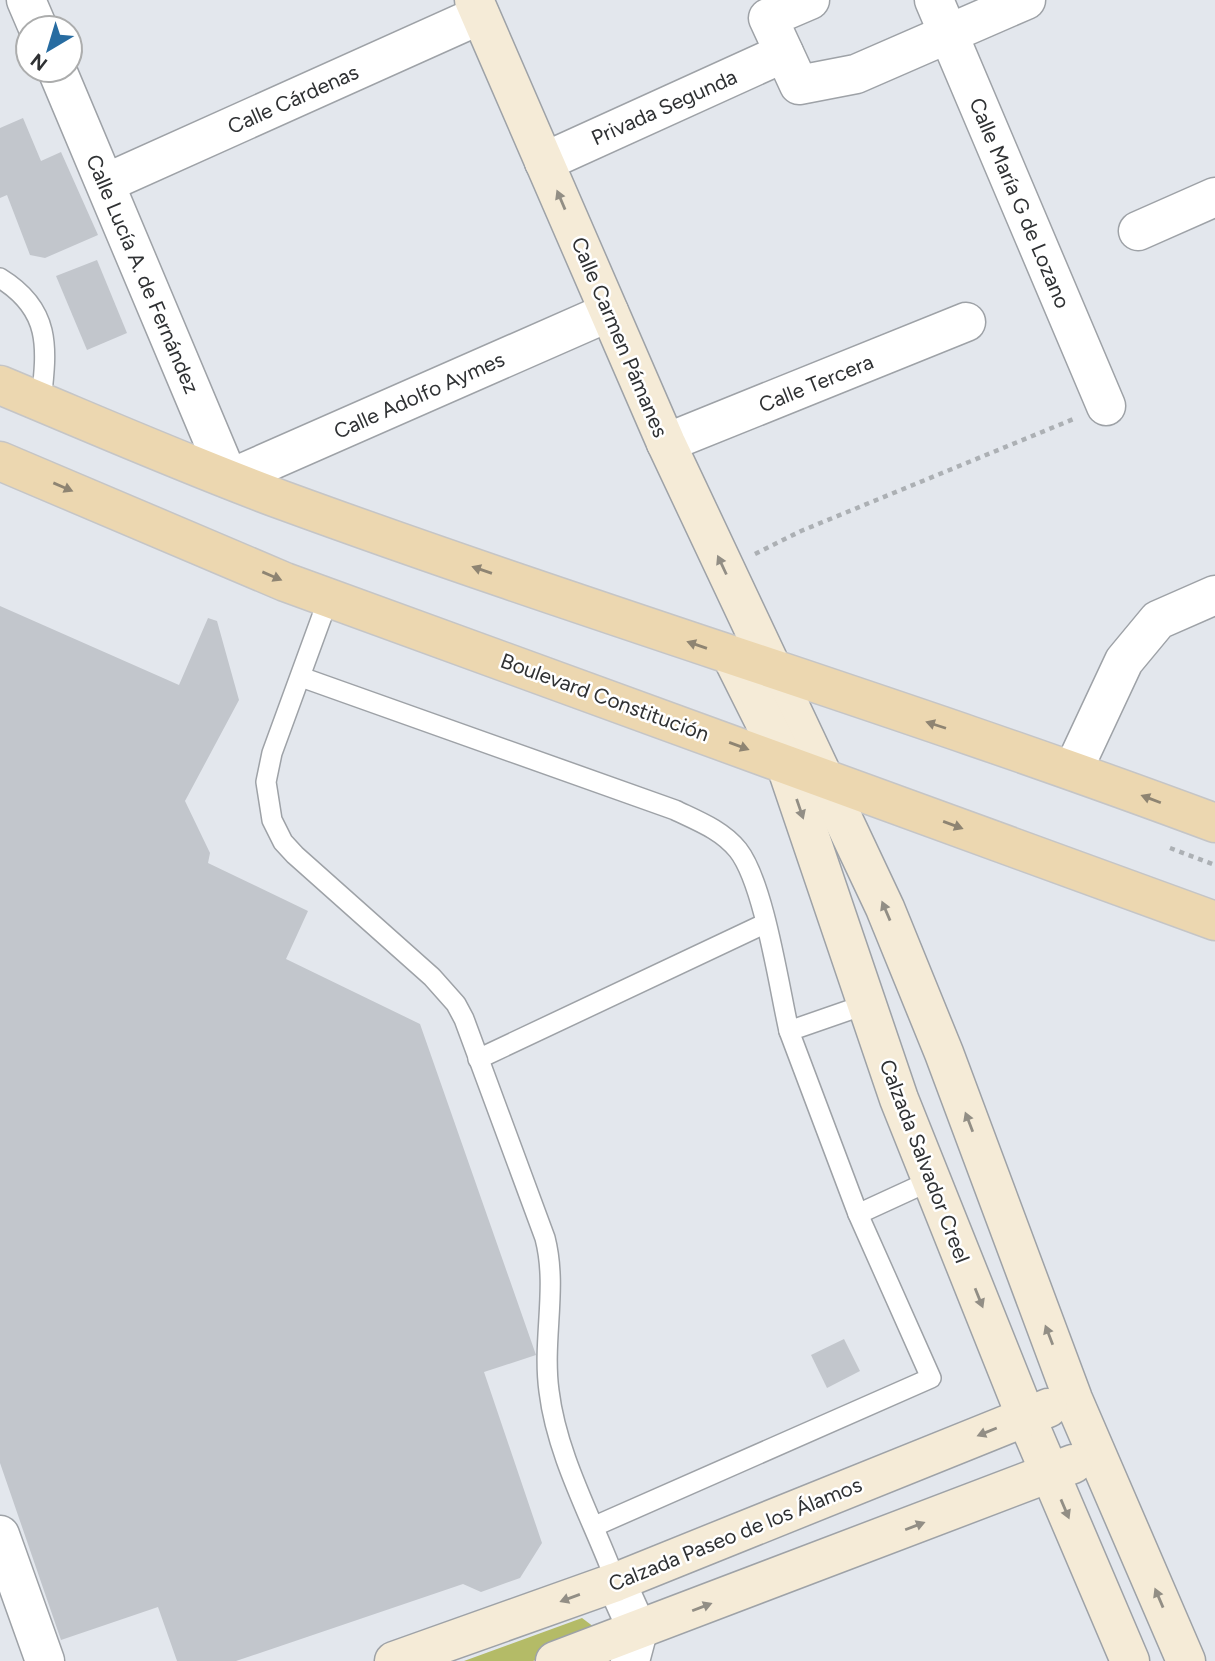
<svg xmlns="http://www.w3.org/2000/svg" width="1215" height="1661" viewBox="0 0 1215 1661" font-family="Figtree,sans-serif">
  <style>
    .green { fill: #b4bb67 }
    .building { fill: #c2c6cc }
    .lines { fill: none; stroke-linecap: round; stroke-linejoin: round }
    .lane-casing { stroke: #9ea2a7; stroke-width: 22 }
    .street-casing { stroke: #9ea2a7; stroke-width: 41 }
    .secondary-casing { stroke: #9ea2a7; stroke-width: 41 }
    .primary-casing { stroke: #c5c5c6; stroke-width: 41 }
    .path { stroke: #acb0b4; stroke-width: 4.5; stroke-dasharray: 5 5; stroke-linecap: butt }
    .lane { stroke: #fff; stroke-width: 19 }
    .street { stroke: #fff; stroke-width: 38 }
    .secondary { stroke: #f5ebd7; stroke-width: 38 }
    .primary { stroke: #ecd7b0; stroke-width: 38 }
    .oneway { fill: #928e85 }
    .oneway2 { fill: #8e8472 }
    .labels { text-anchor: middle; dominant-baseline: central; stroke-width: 5; stroke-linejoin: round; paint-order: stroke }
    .street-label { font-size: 21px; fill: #2f3133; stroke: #fff }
  </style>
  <rect width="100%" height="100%" fill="#e3e7ed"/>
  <!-- green -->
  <path class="green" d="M 582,1618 L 602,1633 L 533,1661 L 464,1661 Z"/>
  <!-- building -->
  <g class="building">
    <path d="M 23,118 L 41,161 L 61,152 L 98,235 L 45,258 L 30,255 L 7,195 L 0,198 L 0,128 Z"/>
    <path d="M 97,260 L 127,333 L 87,350 L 56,276 Z"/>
    <path d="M 0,606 L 179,685 L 208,618 L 217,621 L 239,700 L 185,801 L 210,853 L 208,863 L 308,911 L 286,959 L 420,1024 L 536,1355 L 484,1372 L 542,1543 L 520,1578 L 481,1592 L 463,1584 L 236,1661 L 177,1661 L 158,1607 L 61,1640 L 0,1463 Z"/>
    <path d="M 844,1339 L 860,1371 L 827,1388 L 811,1355 Z"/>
  </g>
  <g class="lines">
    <defs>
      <g id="lane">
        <path d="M 0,278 C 52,310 47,348 41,402"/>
        <path d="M 329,597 L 272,753 L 266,782 L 272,820 L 283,842 L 295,855 L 432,977 L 456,1004 L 464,1019 L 545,1238 C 558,1288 542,1339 549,1391 C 557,1457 593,1520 616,1582"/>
        <path d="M 301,677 L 675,810 C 698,821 722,830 738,850 C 764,883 779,987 789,1031"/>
        <path d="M 867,1004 L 789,1031 L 858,1214 L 932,1180"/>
        <path d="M 478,1059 L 764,924"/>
        <path d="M 595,1526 L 931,1378 L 858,1214"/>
      </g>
      <g id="street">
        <path d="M 26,0 L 38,28"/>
        <path d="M 810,0 L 768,18 L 799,85 L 856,74 L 1026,0"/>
        <path d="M 934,0 L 1106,406"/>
        <path d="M 57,70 L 229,479 L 609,312"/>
        <path d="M 544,162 L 784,53"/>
        <path d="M 106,183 L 480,15"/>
        <path d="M 1138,231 L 1215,197"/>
        <path d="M 666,443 L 966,322"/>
        <path d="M 1073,770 L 1124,661 L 1158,620 L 1215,595"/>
        <path d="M 0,1535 L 45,1661"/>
        <path d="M 616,1582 L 638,1631 L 630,1661"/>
      </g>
      <g id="secondary">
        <path d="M 474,0 L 666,443 L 885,908 L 944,1053 L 1073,1399 L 1186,1661"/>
        <path d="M 732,657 L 785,763 L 899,1099 L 1026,1417 L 1130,1661"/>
        <path d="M 394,1661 L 616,1582 L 1048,1408"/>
        <path d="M 555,1661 L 1073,1464"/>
      </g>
      <g id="primary">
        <path d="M 0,385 C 94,424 187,465 282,500 C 591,613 907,708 1215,823"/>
        <path d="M 0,461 L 285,582 L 1215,921"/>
      </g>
    </defs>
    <!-- lane casing -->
    <use href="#lane" class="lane-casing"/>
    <!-- street casing -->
    <use href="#street" class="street-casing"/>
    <!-- secondary casing -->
    <use href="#secondary" class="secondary-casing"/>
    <!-- primary casing -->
    <use href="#primary" class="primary-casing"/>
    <!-- path -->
    <g class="path">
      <path d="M 755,554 L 801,531 L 1076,418"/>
      <path d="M 1170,848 L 1215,865"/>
    </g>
    <!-- lane -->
    <use href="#lane" class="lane"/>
    <!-- street -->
    <use href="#street" class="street"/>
    <!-- secondary -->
    <use href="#secondary" class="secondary"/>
    <!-- primary -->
    <use href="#primary" class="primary"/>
  </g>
  <!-- one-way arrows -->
  <defs><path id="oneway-solid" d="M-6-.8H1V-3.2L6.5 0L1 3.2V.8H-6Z" transform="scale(1.75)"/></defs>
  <g class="oneway">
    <use href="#oneway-solid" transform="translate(561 200) rotate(-113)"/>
    <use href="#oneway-solid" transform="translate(722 565) rotate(-115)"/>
    <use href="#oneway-solid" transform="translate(800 809) rotate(71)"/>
    <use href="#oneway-solid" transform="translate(886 911) rotate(-113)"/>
    <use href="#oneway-solid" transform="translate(969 1122) rotate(-111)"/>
    <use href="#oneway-solid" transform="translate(979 1298) rotate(68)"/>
    <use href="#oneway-solid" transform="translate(1049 1335) rotate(-111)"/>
    <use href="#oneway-solid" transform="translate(987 1432) rotate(158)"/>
    <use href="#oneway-solid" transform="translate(1065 1509) rotate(67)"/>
    <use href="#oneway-solid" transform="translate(915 1526) rotate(-21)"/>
    <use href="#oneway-solid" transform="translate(570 1598) rotate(160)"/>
    <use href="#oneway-solid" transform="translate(1159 1598) rotate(-113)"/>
    <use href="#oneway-solid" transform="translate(702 1607) rotate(-21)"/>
  </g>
  <g class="oneway2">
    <use href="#oneway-solid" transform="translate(63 487) rotate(23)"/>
    <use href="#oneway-solid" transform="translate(482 570) rotate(-161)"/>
    <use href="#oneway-solid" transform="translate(272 576) rotate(23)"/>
    <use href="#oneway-solid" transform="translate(697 645) rotate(-161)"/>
    <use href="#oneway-solid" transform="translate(936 725) rotate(-162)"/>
    <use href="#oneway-solid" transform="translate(739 746) rotate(20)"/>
    <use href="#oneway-solid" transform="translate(1151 799) rotate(-159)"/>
    <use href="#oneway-solid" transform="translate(953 825) rotate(20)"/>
  </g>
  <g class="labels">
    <!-- street labels -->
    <g class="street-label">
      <text transform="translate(293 99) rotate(-24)">Calle Cárdenas</text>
      <text transform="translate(664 107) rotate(-24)">Privada Segunda</text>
      <text transform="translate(1020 203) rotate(67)">Calle María G de Lozano</text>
      <text transform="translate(143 274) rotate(67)">Calle Lucía A. de Fernández</text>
      <text transform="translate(620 337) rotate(67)">Calle Carmen Pámanes</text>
      <text transform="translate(816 383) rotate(-22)">Calle Tercera</text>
      <text transform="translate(419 395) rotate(-24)">Calle Adolfo Aymes</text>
      <text transform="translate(605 697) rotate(20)">Boulevard Constitución</text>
      <text transform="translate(925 1161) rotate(69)">Calzada Salvador Creel</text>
      <text transform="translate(735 1534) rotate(-22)">Calzada Paseo de los Álamos</text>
    </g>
  </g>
  <!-- north arrow -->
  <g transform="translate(49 49) rotate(218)"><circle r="33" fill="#ffffff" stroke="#acadad" stroke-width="2"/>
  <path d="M0-5L12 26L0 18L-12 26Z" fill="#276ca1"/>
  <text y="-10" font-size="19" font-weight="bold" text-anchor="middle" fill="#2f3133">N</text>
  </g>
</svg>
